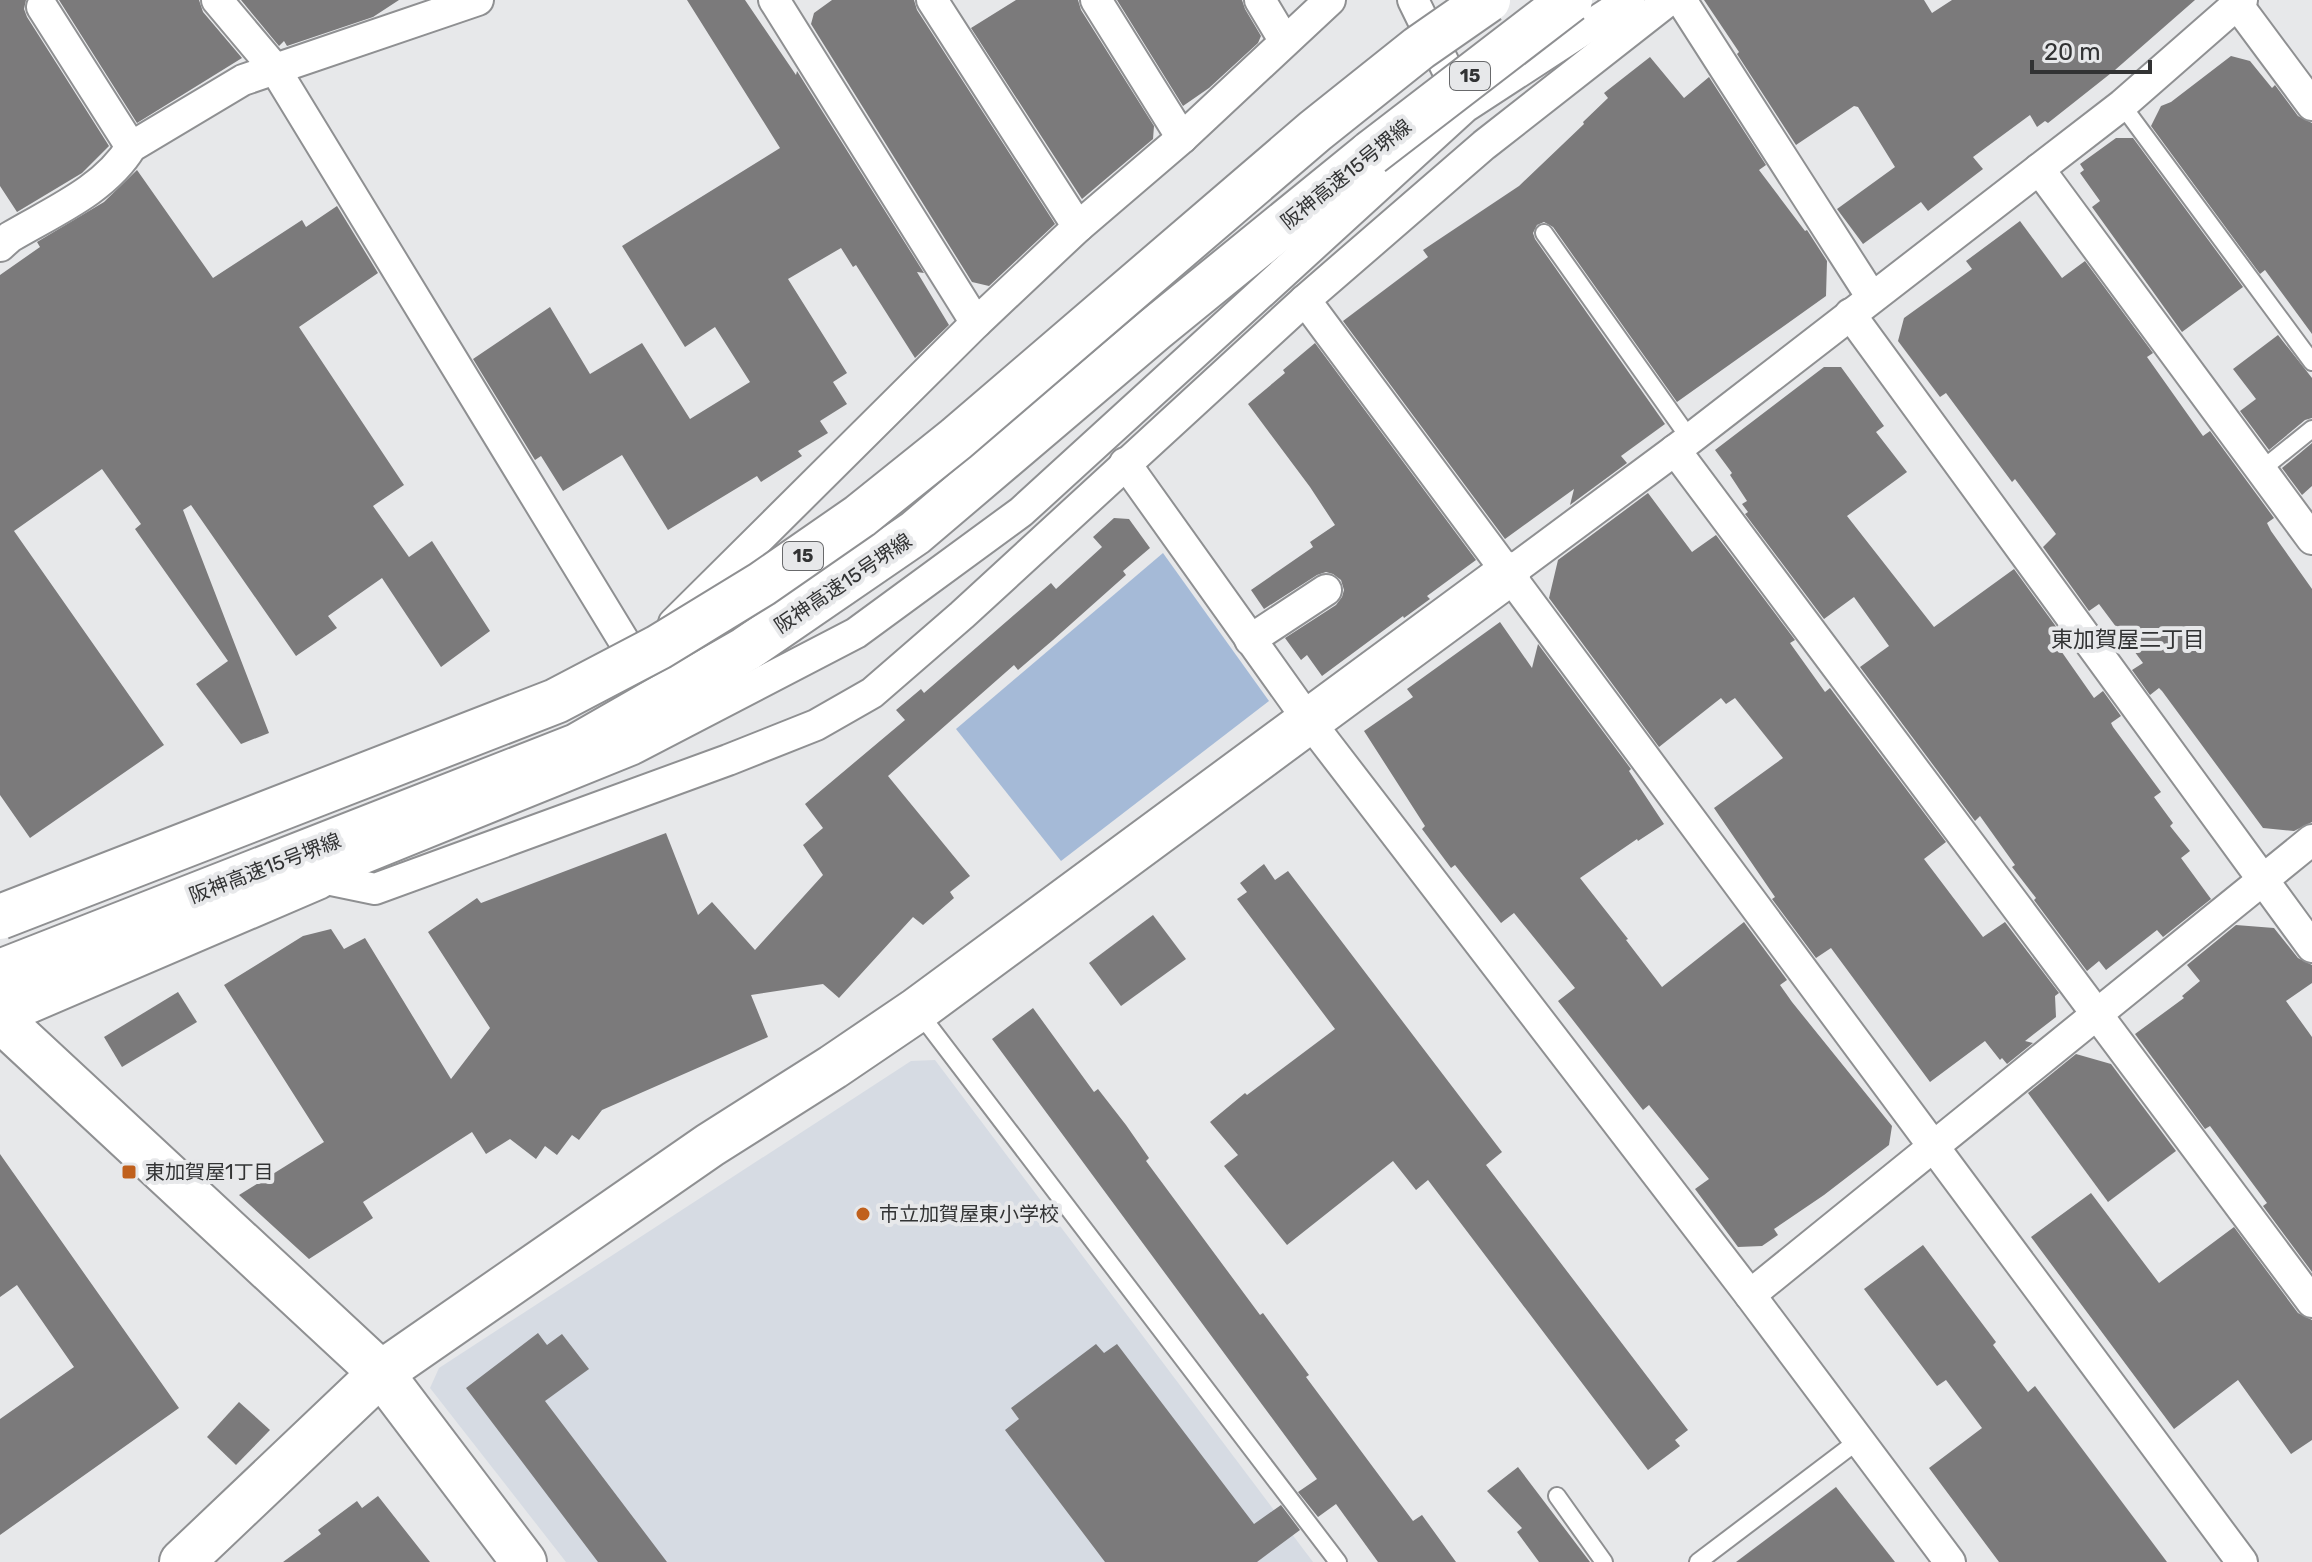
<svg xmlns="http://www.w3.org/2000/svg" width="2312" height="1562" viewBox="0 0 2312 1562" font-family="Rubik,'Noto Sans JP',sans-serif">
  <style>
    .built { fill: #d6dbe3 }
    .green { fill: #a5bad7 }
    .building { fill: #7b7a7b }
    .lines { fill: none; stroke-linecap: round; stroke-linejoin: round }
    .lane-casing { stroke: #8f9092; stroke-width: 20 }
    .street-casing { stroke: #8f9092; stroke-width: 34 }
    .secondary-casing { stroke: #8f9092; stroke-width: 48 }
    .highway-casing { stroke: #8f9092; stroke-width: 48 }
    .lane { stroke: #fff; stroke-width: 16 }
    .street { stroke: #fff; stroke-width: 30 }
    .secondary { stroke: #fff; stroke-width: 44 }
    .highway { stroke: #fff; stroke-width: 44 }
    .highway-bridge-casing { stroke: #8f9092; stroke-width: 48; stroke-linecap: butt }
    .highway-bridge { stroke: #fff; stroke-width: 44 }
    .poi-dot { fill: #c0601c; stroke: #e7e8ea; stroke-width: 3 }
    .labels { text-anchor: middle; dominant-baseline: central; stroke-width: 8; stroke-linejoin: round; paint-order: stroke }
    .shield { fill: #e7e8ea; stroke: #68696b; stroke-width: 2 }
    .shield-label { font-size: 18px; font-weight: bold; fill: #323334 }
    .street-label { font-size: 20px; fill: #323334; stroke: #e7e8ea }
    .poi-label { font-size: 20px; fill: #323334; stroke: #e7e8ea; text-anchor: start }
    .neighbourhood-label { font-size: 22px; fill: #323334; stroke: #e7e8ea }
  </style>
  <rect width="100%" height="100%" fill="#e7e8ea"/>
  <!-- built -->
  <path class="built" d="M 935,1060 L 1313,1562 L 566,1562 L 430,1388 L 439,1368 L 911,1061 Z"/>
  <!-- green -->
  <path class="green" d="M 1163,553 L 1269,701 L 1061,861 L 956,729 Z"/>
  <!-- building -->
  <g class="building">
    <path d="M 0,0 L 26,0 L 24,9 L 27,17 L 109,146 L 82,173 L 17,212 L 0,186 Z"/>
    <path d="M 59,0 L 199,0 L 203,12 L 242,58 L 137,123 Z"/>
    <path d="M 241,0 L 399,0 L 373,17 L 287,46 L 284,41 L 279,46 Z"/>
    <path d="M 687,0 L 745,0 L 796,75 L 797,71 L 924,273 L 917,272 L 949,325 L 915,358 L 856,265 L 853,267 L 841,248 L 788,279 L 847,373 L 833,382 L 847,404 L 820,421 L 828,433 L 798,451 L 802,456 L 761,482 L 757,476 L 668,530 L 622,455 L 563,491 L 541,456 L 535,460 L 473,359 L 550,307 L 590,374 L 642,343 L 690,419 L 750,382 L 715,327 L 685,347 L 622,246 L 780,148 Z"/>
    <path d="M 832,0 L 914,0 L 917,10 L 1055,224 L 989,286 L 972,282 L 811,24 L 814,13 Z"/>
    <path d="M 1016,0 L 1078,0 L 1081,10 L 1154,126 L 1153,139 L 1082,199 L 971,28 Z"/>
    <path d="M 1117,0 L 1242,0 L 1245,9 L 1261,36 L 1258,43 L 1209,88 L 1183,106 Z"/>
    <path d="M 1704,0 L 1924,0 L 1932,13 L 1952,0 L 2195,0 L 2115,70 L 2048,123 L 2045,121 L 2037,127 L 2030,115 L 1973,157 L 1983,169 L 1928,211 L 1921,202 L 1863,244 L 1837,209 L 1895,167 L 1858,107 L 1854,106 L 1796,145 L 1737,54 L 1739,52 Z"/>
    <path d="M 2231,56 L 2250,61 L 2272,88 L 2275,85 L 2298,116 L 2312,123 L 2312,334 L 2265,270 L 2260,274 L 2151,126 L 2161,106 L 2171,102 Z"/>
    <path d="M 1650,57 L 1684,98 L 1709,77 L 1766,165 L 1759,170 L 1805,231 L 1807,230 L 1827,261 L 1826,296 L 1677,402 L 1553,227 L 1544,222 L 1537,225 L 1533,233 L 1535,239 L 1665,424 L 1621,456 L 1627,463 L 1570,505 L 1574,489 L 1505,539 L 1343,321 L 1428,257 L 1423,250 L 1519,186 L 1584,124 L 1583,122 L 1608,98 L 1604,93 Z"/>
    <path d="M 2116,138 L 2133,138 L 2243,287 L 2182,332 L 2092,207 L 2100,201 L 2080,173 L 2084,170 L 2080,164 Z"/>
    <path d="M 137,170 L 213,278 L 302,220 L 306,227 L 337,206 L 378,273 L 299,327 L 404,485 L 373,506 L 409,557 L 432,541 L 490,631 L 441,667 L 382,578 L 328,616 L 337,628 L 296,656 L 191,505 L 183,510 L 269,733 L 241,744 L 196,684 L 228,661 L 135,529 L 141,524 L 102,469 L 14,531 L 164,745 L 30,838 L 0,795 L 0,275 L 40,247 L 37,242 L 104,202 Z"/>
    <path d="M 2020,221 L 2062,278 L 2085,261 L 2153,353 L 2147,357 L 2203,436 L 2210,431 L 2274,518 L 2267,523 L 2271,531 L 2312,589 L 2312,822 L 2294,831 L 2263,828 L 2162,691 L 2159,688 L 2150,695 L 2132,670 L 2143,663 L 2099,604 L 2089,611 L 2043,547 L 2056,534 L 2015,479 L 2012,482 L 1946,393 L 1940,397 L 1898,341 L 1904,318 L 1972,269 L 1966,261 Z"/>
    <path d="M 2278,335 L 2312,378 L 2312,418 L 2305,420 L 2269,450 L 2240,411 L 2256,399 L 2233,369 Z"/>
    <path d="M 1315,343 L 1476,560 L 1427,596 L 1430,599 L 1404,618 L 1403,616 L 1322,676 L 1307,655 L 1301,660 L 1285,638 L 1336,605 L 1342,597 L 1344,590 L 1341,580 L 1333,574 L 1326,572 L 1317,575 L 1264,609 L 1251,590 L 1313,547 L 1310,542 L 1335,525 L 1310,487 L 1248,404 L 1285,373 L 1283,370 Z"/>
    <path d="M 1824,367 L 1841,367 L 1884,426 L 1876,432 L 1907,472 L 1847,516 L 1934,627 L 2014,569 L 2060,632 L 2052,638 L 2094,698 L 2103,691 L 2121,716 L 2111,723 L 2113,727 L 2161,792 L 2154,797 L 2173,823 L 2170,826 L 2190,851 L 2181,858 L 2211,899 L 2163,937 L 2157,930 L 2106,970 L 2099,961 L 2087,971 L 2034,900 L 2036,898 L 2012,867 L 2015,865 L 1980,816 L 1975,821 L 1860,667 L 1889,646 L 1854,597 L 1824,619 L 1745,514 L 1748,512 L 1742,504 L 1747,501 L 1730,475 L 1732,473 L 1715,450 Z"/>
    <path d="M 2312,443 L 2312,486 L 2302,495 L 2282,468 Z"/>
    <path d="M 1648,493 L 1692,552 L 1716,535 L 1795,640 L 1790,643 L 1825,692 L 1830,688 L 1946,842 L 1924,859 L 1983,937 L 2005,922 L 2059,993 L 2055,996 L 2056,1017 L 2025,1041 L 2033,1043 L 2007,1064 L 2002,1058 L 2000,1060 L 1985,1041 L 1930,1082 L 1831,948 L 1816,958 L 1772,899 L 1775,897 L 1714,808 L 1783,758 L 1735,698 L 1726,704 L 1721,698 L 1659,747 L 1549,598 L 1558,560 Z"/>
    <path d="M 1114,518 L 1129,519 L 1150,548 L 1123,571 L 1126,575 L 1053,640 L 1018,670 L 1014,665 L 888,776 L 970,876 L 950,892 L 954,898 L 923,925 L 913,917 L 839,998 L 823,984 L 751,995 L 768,1037 L 602,1110 L 579,1140 L 572,1135 L 557,1155 L 545,1146 L 536,1159 L 510,1139 L 486,1154 L 472,1132 L 363,1202 L 373,1218 L 309,1259 L 239,1195 L 324,1142 L 224,985 L 303,936 L 331,929 L 344,949 L 365,938 L 451,1079 L 490,1028 L 428,932 L 477,898 L 481,903 L 666,833 L 698,915 L 712,902 L 755,950 L 823,875 L 803,845 L 823,828 L 805,804 L 905,720 L 896,710 L 921,689 L 924,693 L 1051,583 L 1056,589 L 1102,547 L 1093,537 Z"/>
    <path d="M 1500,622 L 1532,668 L 1538,644 L 1631,769 L 1629,771 L 1664,824 L 1638,841 L 1637,839 L 1580,878 L 1628,939 L 1626,940 L 1662,987 L 1744,922 L 1787,980 L 1780,985 L 1792,1002 L 1892,1126 L 1889,1145 L 1824,1195 L 1774,1229 L 1778,1235 L 1762,1246 L 1738,1247 L 1695,1189 L 1709,1179 L 1649,1105 L 1643,1110 L 1558,1001 L 1575,988 L 1514,913 L 1501,923 L 1455,865 L 1451,868 L 1422,829 L 1425,826 L 1364,731 L 1413,697 L 1407,689 Z"/>
    <path d="M 1264,864 L 1275,880 L 1288,871 L 1502,1152 L 1486,1165 L 1688,1430 L 1675,1440 L 1680,1446 L 1648,1470 L 1428,1180 L 1416,1190 L 1393,1161 L 1287,1245 L 1224,1166 L 1238,1155 L 1210,1122 L 1245,1093 L 1247,1095 L 1335,1029 L 1237,899 L 1247,892 L 1240,883 Z"/>
    <path d="M 1153,915 L 1186,959 L 1121,1006 L 1089,963 Z"/>
    <path d="M 2236,925 L 2274,928 L 2298,958 L 2312,965 L 2312,983 L 2286,1001 L 2312,1037 L 2312,1272 L 2263,1206 L 2267,1203 L 2210,1126 L 2205,1129 L 2135,1034 L 2184,998 L 2182,996 L 2200,981 L 2187,965 Z"/>
    <path d="M 178,992 L 197,1022 L 122,1067 L 104,1037 Z"/>
    <path d="M 1033,1008 L 1094,1092 L 1098,1089 L 1126,1125 L 1149,1158 L 1146,1161 L 1260,1315 L 1263,1313 L 1309,1375 L 1306,1377 L 1413,1521 L 1422,1515 L 1456,1562 L 1378,1562 L 1336,1504 L 1318,1517 L 1298,1492 L 1317,1479 L 992,1039 Z"/>
    <path d="M 2076,1054 L 2111,1064 L 2176,1151 L 2108,1202 L 2028,1093 Z"/>
    <path d="M 0,1154 L 179,1408 L 0,1535 L 0,1419 L 74,1367 L 17,1285 L 0,1297 Z"/>
    <path d="M 2091,1193 L 2159,1283 L 2234,1227 L 2298,1313 L 2312,1320 L 2312,1440 L 2291,1454 L 2238,1380 L 2174,1429 L 2031,1237 Z"/>
    <path d="M 1923,1245 L 1996,1342 L 1993,1345 L 2028,1392 L 2035,1386 L 2167,1562 L 1999,1562 L 1929,1468 L 1982,1428 L 1946,1380 L 1937,1386 L 1864,1289 Z"/>
    <path d="M 538,1333 L 547,1345 L 562,1334 L 589,1369 L 545,1401 L 667,1562 L 598,1562 L 466,1388 Z"/>
    <path d="M 1096,1344 L 1104,1353 L 1117,1344 L 1254,1524 L 1281,1505 L 1300,1530 L 1257,1562 L 1105,1562 L 1005,1430 L 1019,1419 L 1011,1408 Z"/>
    <path d="M 239,1402 L 270,1430 L 236,1465 L 207,1437 Z"/>
    <path d="M 1518,1467 L 1590,1562 L 1539,1562 L 1517,1532 L 1522,1528 L 1487,1491 Z"/>
    <path d="M 1836,1487 L 1895,1562 L 1736,1562 Z"/>
    <path d="M 378,1496 L 430,1562 L 283,1562 L 321,1534 L 318,1530 L 357,1501 L 362,1508 Z"/>
  </g>
  <g class="lines">
    <defs>
      <g id="lane">
        <path d="M 2122,105 L 2312,362"/>
        <path d="M 1544,233 L 1690,439"/>
        <path d="M 2261,470 L 2312,429"/>
        <path d="M 917,1010 L 1338,1562"/>
        <path d="M 1557,1496 L 1604,1562"/>
        <path d="M 1698,1562 L 1859,1440"/>
      </g>
      <g id="street">
        <path d="M 217,0 L 275,69 L 630,651"/>
        <path d="M 774,0 L 976,323"/>
        <path d="M 932,0 L 1078,227"/>
        <path d="M 1096,0 L 1182,138"/>
        <path d="M 1260,0 L 1284,40"/>
        <path d="M 1413,0 L 1464,104"/>
        <path d="M 1681,0 L 1871,296"/>
        <path d="M 2237,4 L 2312,105"/>
        <path d="M 42,7 L 131,147"/>
        <path d="M 2039,169 L 2312,539"/>
        <path d="M 0,246 L 10,237 C 52,212 105,190 131,147 L 243,80 L 478,0"/>
        <path d="M 1305,300 L 2242,1562"/>
        <path d="M 1850,314 L 2312,947"/>
        <path d="M 1675,450 L 2312,1302"/>
        <path d="M 1125,463 L 1309,721 L 1750,1295 L 1950,1562"/>
        <path d="M 1508,574 L 1690,439 L 2122,105 L 2242,0"/>
        <path d="M 674,623 L 976,323 L 1078,227 L 1182,138 L 1330,0"/>
        <path d="M 1250,640 L 1326,590"/>
        <path d="M 317,877 L 375,889 L 728,760 L 816,725 L 872,693 L 962,615 L 1305,300 L 1484,145 L 1669,0"/>
        <path d="M 317,877 L 633,749 L 856,633 L 1021,512 L 1465,107 L 1629,0"/>
        <path d="M 1750,1295 L 2312,840"/>
      </g>
      <g id="secondary">
        <path d="M 317,877 L 0,1013 L 16,1034 L 381,1373 L 524,1562"/>
        <path d="M 182,1562 L 381,1373 L 710,1145 L 833,1067 L 917,1010 L 1508,574"/>
      </g>
      <path id="highway" d="M 0,972 L 577,746 L 746,649 L 915,533 L 1155,329 L 1371,153"/>
    </defs>
    <!-- lane casing -->
    <use href="#lane" class="lane-casing"/>
    <!-- street casing -->
    <use href="#street" class="street-casing"/>
    <!-- secondary casing -->
    <use href="#secondary" class="secondary-casing"/>
    <!-- highway casing -->
    <use href="#highway" class="highway-casing"/>
    <!-- lane -->
    <use href="#lane" class="lane"/>
    <!-- street -->
    <use href="#street" class="street"/>
    <!-- secondary -->
    <use href="#secondary" class="secondary"/>
    <!-- highway -->
    <use href="#highway" class="highway"/>
    <defs>
      <g id="highway-bridge">
        <path d="M 1371,153 L 1570,0"/>
        <path d="M 0,917 L 556,701 L 659,647 L 762,584 L 860,516 L 956,439 L 1315,131 L 1419,48 L 1488,0"/>
      </g>
    </defs>
    <!-- highway-bridge casing -->
    <use href="#highway-bridge" class="highway-bridge-casing"/>
    <!-- highway-bridge -->
    <use href="#highway-bridge" class="highway-bridge"/>
  </g>
  <!-- markers -->
  <g class="poi-dot">
    <rect x="121" y="1164" width="16" height="16" rx="4"/>
    <circle cx="863" cy="1214" r="8"/>
  </g>
  <g class="labels">
    <!-- shield labels -->
    <g class="shield">
      <rect x="1450" y="62" width="40" height="28" rx="6"/>
      <rect x="783" y="542" width="40" height="28" rx="6"/>
    </g>
    <g class="shield-label">
      <text x="1470" y="76">15</text>
      <text x="803" y="556">15</text>
    </g>
    <!-- street labels -->
    <g class="street-label">
      <text transform="translate(1346 174) rotate(-39)">阪神高速15号堺線</text>
      <text transform="translate(843 583) rotate(-34)">阪神高速15号堺線</text>
      <text transform="translate(265 868) rotate(-21)">阪神高速15号堺線</text>
    </g>
    <!-- poi labels -->
    <g class="poi-label">
      <text x="145" y="1172">東加賀屋1丁目</text>
      <text x="879" y="1214">市立加賀屋東小学校</text>
    </g>
    <!-- neighbourhood labels -->
    <g class="neighbourhood-label">
      <text x="2128" y="639">東加賀屋二丁目</text>
    </g>
  </g>
  <!-- scale -->
  <path d="M2032 60v12h118v-12" fill="none" stroke="#323334" stroke-width="4"/>
  <text x="2044" y="60" font-size="24" fill="#323334" stroke="#e7e8ea" stroke-width="6" paint-order="stroke">20 m</text>
</svg>
